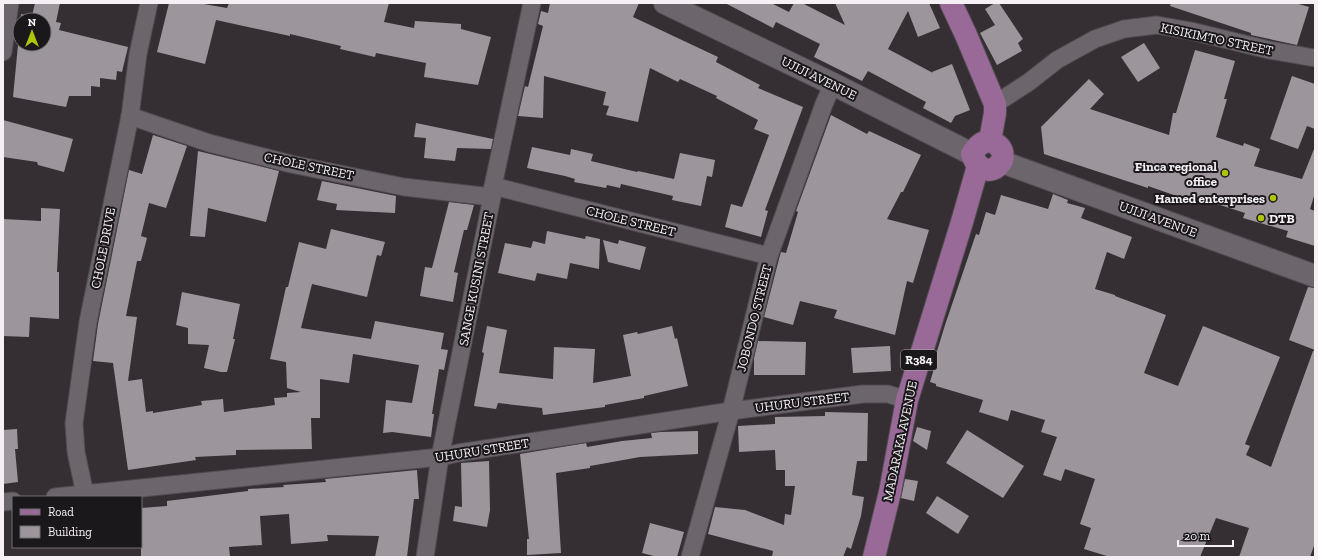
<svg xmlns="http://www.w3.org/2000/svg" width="1318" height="560" viewBox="0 0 1318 560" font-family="'Zilla Slab',serif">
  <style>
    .building { fill: #9c969c; fill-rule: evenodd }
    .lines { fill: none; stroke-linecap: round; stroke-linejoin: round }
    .minor-casing { stroke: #504b50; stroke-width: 19 }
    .secondary-casing { stroke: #504b50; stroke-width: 24 }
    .primary-casing { stroke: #504b50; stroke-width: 24 }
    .minor { stroke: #6c666c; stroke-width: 17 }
    .secondary { stroke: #6c666c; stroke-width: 22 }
    .primary { stroke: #996a98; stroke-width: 22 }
    .poi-dot { fill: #aec509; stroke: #1b181b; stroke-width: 1.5 }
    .labels { text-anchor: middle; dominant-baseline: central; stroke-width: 4; stroke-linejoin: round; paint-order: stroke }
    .shield { fill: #1b181b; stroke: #b3afb3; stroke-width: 1 }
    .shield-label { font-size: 12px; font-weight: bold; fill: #f4f0f4 }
    .street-label { font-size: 13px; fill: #f4f0f4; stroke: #1b181b }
    .poi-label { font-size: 13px; font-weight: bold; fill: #f4f0f4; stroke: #1b181b; text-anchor: end }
  </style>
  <rect width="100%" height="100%" fill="#352f34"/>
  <!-- building -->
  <g class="building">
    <path d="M 35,3 L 60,3 L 56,22 L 61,23 L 59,30 L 128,47 L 122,72 L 117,71 L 116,80 L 100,78 L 100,87 L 91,86 L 91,96 L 69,96 L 66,107 L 13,97 L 21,14 L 32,16 ZM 20,20 L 44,20 L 44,44 L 20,44 Z"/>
    <path d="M 169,3 L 198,3 L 227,8 L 229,3 L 389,3 L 384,22 L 414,28 L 415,21 L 461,24 L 461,29 L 491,37 L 478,85 L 424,77 L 426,63 L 376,53 L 375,57 L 340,49 L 341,46 L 290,34 L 290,36 L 216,20 L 205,64 L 157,52 Z"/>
    <path d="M 550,3 L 639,3 L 633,17 L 718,57 L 716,62 L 760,85 L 758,88 L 803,107 L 765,210 L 768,211 L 761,237 L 725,227 L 731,204 L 742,207 L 769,135 L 754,129 L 758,120 L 716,98 L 717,96 L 680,79 L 678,82 L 650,68 L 638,122 L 606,115 L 609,106 L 603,105 L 606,92 L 544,76 L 543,118 L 518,116 L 525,86 L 528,87 L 543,26 L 538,24 L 541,11 L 548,13 Z"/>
    <path d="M 725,3 L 771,3 L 789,12 L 794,3 L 802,3 L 845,25 L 835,3 L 929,3 L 940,28 L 918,37 L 908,11 L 888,49 L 933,73 L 932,72 L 952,64 L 970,110 L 955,116 L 951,123 L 923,108 L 926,102 L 868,71 L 862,81 L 814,57 L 820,44 L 776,22 L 773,28 Z"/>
    <path d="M 995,3 L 999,3 L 1023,39 L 1018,43 L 1022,51 L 997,65 L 980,33 L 995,25 L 985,9 Z"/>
    <path d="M 1171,3 L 1295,3 L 1309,7 L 1297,45 L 1251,35 L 1251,33 L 1170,6 Z"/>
    <path d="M 1144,43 L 1160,68 L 1138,82 L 1121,57 Z"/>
    <path d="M 1195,50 L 1235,61 L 1224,99 L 1227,99 L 1216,137 L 1243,146 L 1244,143 L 1260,149 L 1254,166 L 1302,179 L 1314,149 L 1315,149 L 1315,193 L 1310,209 L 1315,211 L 1315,246 L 1286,237 L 1288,231 L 1243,218 L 1245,213 L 1192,196 L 1191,201 L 1148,186 L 1148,188 L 1044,154 L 1041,127 L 1089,79 L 1104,94 L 1090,109 L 1169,135 L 1173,113 L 1176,113 Z"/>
    <path d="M 1292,76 L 1315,84 L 1315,129 L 1307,126 L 1298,149 L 1270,139 Z"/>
    <path d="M 831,115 L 867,134 L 869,131 L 921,155 L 903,192 L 901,192 L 887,219 L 929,230 L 913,283 L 907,281 L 895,335 L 834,318 L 837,310 L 800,301 L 793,325 L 764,317 L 779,259 L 781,252 L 786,253 L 798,212 L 796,211 Z"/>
    <path d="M 3,120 L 73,139 L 64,172 L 38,165 L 37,162 L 3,157 Z"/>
    <path d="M 416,123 L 493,139 L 491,149 L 457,148 L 455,161 L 424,158 L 426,138 L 414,137 Z"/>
    <path d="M 153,135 L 187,146 L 166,208 L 149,203 L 141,236 L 147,238 L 141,261 L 137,261 L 126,316 L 137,317 L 128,381 L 142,379 L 146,412 L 153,411 L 153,413 L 202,405 L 201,401 L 223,399 L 224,412 L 275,405 L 274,398 L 287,397 L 287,393 L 301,392 L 287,388 L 286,362 L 270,359 L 286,287 L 288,287 L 299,242 L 326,249 L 331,229 L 385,242 L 381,256 L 377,255 L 367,297 L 312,284 L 301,328 L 371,339 L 375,321 L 444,333 L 441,349 L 448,350 L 444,370 L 439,369 L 432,414 L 434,414 L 431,437 L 392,432 L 383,433 L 386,400 L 412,403 L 419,365 L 353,354 L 349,383 L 320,379 L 320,418 L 311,418 L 312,449 L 236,450 L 236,455 L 195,457 L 196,460 L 128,470 L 113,363 L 93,361 L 98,324 L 129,170 L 142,174 Z"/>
    <path d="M 532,147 L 570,155 L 571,149 L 593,154 L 591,161 L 637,172 L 638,171 L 674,179 L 680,153 L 715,160 L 712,177 L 707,176 L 701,206 L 672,200 L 673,196 L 621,184 L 620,188 L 607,185 L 606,188 L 574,182 L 575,179 L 565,176 L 527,168 Z"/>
    <path d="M 198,151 L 279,171 L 266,222 L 208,208 L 205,237 L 190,236 Z"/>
    <path d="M 322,181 L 396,196 L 395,213 L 336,210 L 337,204 L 317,200 Z"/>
    <path d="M 1053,194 L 1068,200 L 1067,203 L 1085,208 L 1081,218 L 1132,237 L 1124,259 L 1107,252 L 1095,289 L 1115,295 L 1115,296 L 1166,315 L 1144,373 L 1178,386 L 1203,326 L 1280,357 L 1245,444 L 1250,446 L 1246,455 L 1271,467 L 1313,351 L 1315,351 L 1315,543 L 1310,557 L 1239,557 L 1249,528 L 1216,518 L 1200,557 L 1110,557 L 1084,549 L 1091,528 L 1080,524 L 1095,479 L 1065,469 L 1061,481 L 1043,475 L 1057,437 L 1041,432 L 1045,420 L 1011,410 L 1008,421 L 979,412 L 983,400 L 936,386 L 936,384 L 930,382 L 936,362 L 934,361 L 945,325 L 976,234 L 979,235 L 986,212 L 995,215 L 1001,195 L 1048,209 Z"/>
    <path d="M 449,202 L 474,205 L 467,230 L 464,230 L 454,272 L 458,273 L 453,302 L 420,296 L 425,267 L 432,268 Z"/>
    <path d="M 41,208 L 60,209 L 57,272 L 59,272 L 59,319 L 30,317 L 29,337 L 3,336 L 3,219 L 41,221 Z"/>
    <path d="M 547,231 L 585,239 L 586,236 L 600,239 L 599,269 L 570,263 L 567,279 L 537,273 L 535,281 L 498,273 L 505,243 L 531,248 L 533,241 L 545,244 Z"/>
    <path d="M 603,240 L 618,244 L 619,240 L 646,247 L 640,270 L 608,262 Z"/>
    <path d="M 1308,287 L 1315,288 L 1315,350 L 1289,340 Z"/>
    <path d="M 182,292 L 240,304 L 233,339 L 235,339 L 227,372 L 221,372 L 204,368 L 209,345 L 188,344 L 188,328 L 176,325 Z"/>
    <path d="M 487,326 L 507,330 L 499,373 L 553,379 L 554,347 L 595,349 L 593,383 L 631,376 L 623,335 L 637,332 L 638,334 L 672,326 L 675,339 L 677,338 L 688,386 L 644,396 L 644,398 L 605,405 L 605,407 L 543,415 L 542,408 L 498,403 L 496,409 L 474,406 L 484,353 L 482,352 Z"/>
    <path d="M 758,341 L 806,342 L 805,375 L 754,375 L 754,358 Z"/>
    <path d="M 890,346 L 891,371 L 853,373 L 851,348 Z"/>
    <path d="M 825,412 L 868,413 L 867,461 L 857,461 L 852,495 L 864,497 L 861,516 L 851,549 L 847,547 L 843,557 L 772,557 L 773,551 L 708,534 L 715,507 L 745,510 L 784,525 L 785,514 L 791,515 L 795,486 L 785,486 L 785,470 L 776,470 L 775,450 L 739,452 L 738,426 L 775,424 L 775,417 L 825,416 Z"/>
    <path d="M 917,427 L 931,431 L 927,450 L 913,441 Z"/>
    <path d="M 17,429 L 18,449 L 15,449 L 18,482 L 3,484 L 3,430 Z"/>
    <path d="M 967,430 L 1024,466 L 1003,498 L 946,463 Z"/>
    <path d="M 698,431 L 698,454 L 640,457 L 590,466 L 590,468 L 556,473 L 561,553 L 527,555 L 527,539 L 529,539 L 520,454 L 586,443 L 587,447 L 622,441 L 652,438 L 651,433 L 661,432 Z"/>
    <path d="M 489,461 L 490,510 L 487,527 L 453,521 L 455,506 L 462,507 L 461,463 Z"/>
    <path d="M 417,470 L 419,499 L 414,499 L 407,557 L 375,557 L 379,536 L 327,535 L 328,541 L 291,544 L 289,514 L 260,516 L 262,545 L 229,547 L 230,557 L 141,557 L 141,508 L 167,506 L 167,501 L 248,491 L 248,489 L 284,487 L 283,485 L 326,482 L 325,479 Z"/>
    <path d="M 905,479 L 918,481 L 914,501 L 901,498 Z"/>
    <path d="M 937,496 L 969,516 L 958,534 L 926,513 Z"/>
    <path d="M 650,523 L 684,532 L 677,557 L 658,557 L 642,553 Z"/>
  </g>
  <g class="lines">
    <defs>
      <g id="minor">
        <path d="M 3,52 L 10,3"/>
        <path d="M 995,104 L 1029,82 L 1057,60 L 1095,39 L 1124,29 L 1157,25 L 1191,31 L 1269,50 L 1315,58"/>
        <path d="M 130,116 L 209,143 L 291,164 L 404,187 L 492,197"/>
        <path d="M 493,186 L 769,256"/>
        <path d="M 85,494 L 76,452 L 74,423 L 88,322 L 130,116 L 138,54 L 149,3"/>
        <path d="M 55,497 L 440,457 L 458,453 L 731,411 L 863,394 L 888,394 L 907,400"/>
        <path d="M 3,502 L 13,501"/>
        <path d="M 425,557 L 440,457 L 492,197 L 493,186 L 532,3"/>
        <path d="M 690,557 L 731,411 L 769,256 L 824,104 L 833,84"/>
      </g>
      <g id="secondary">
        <path d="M 665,3 L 833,84 L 972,154"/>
        <path d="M 1002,162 L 1315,276"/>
      </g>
      <g id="primary">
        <path d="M 951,3 L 966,35 L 995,104 L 995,113 L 990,141"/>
        <path d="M 990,141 C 1022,153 985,191 972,154 C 977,146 981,142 990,141 Z"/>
        <path d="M 874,557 L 890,492 L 907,400 L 962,222 L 978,166"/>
      </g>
    </defs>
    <!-- minor casing -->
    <use href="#minor" class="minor-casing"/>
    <!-- secondary casing -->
    <use href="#secondary" class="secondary-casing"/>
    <!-- primary casing -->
    <use href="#primary" class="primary-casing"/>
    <!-- minor -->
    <use href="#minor" class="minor"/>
    <!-- secondary -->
    <use href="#secondary" class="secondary"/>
    <!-- primary -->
    <use href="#primary" class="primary"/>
  </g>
  <!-- markers -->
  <g class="poi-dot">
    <circle cx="1225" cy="173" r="4"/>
    <circle cx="1273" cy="198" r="4"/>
    <circle cx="1261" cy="218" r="4"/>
  </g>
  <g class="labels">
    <!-- shield labels -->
    <rect class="shield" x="901" y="350" width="36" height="20" rx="3"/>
    <g class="shield-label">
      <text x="919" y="360">R384</text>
    </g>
    <!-- street labels -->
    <g class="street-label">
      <text transform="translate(1217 39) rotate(12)">KISIKIMTO STREET</text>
      <text transform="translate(819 78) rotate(26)">UJIJI AVENUE</text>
      <text transform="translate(309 166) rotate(12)">CHOLE STREET</text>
      <text transform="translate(1158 219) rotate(20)">UJIJI AVENUE</text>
      <text transform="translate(631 221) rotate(14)">CHOLE STREET</text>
      <text transform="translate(103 248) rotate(-79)">CHOLE DRIVE</text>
      <text transform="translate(476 279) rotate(-79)">SANGE KUSINI STREET</text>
      <text transform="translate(754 318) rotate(-76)">JOBONDO STREET</text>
      <text transform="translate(802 402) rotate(-7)">UHURU STREET</text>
      <text transform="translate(900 441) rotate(-78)">MADARAKA AVENUE</text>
      <text transform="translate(482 450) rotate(-9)">UHURU STREET</text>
    </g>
    <!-- poi labels -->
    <g class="poi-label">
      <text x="1217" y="166">Finca regional<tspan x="1217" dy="15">office</tspan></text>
      <text x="1265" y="198">Hamed enterprises</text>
      <text x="1269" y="218" text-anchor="start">DTB</text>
    </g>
  </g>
  <!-- border -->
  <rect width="1318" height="560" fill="none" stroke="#f4f0f4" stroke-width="8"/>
  <!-- legend -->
  <rect x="12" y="496" width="130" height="52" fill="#1b181b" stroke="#726e72"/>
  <rect x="20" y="509" width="20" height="6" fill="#996a98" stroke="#726e72"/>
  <text x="48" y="516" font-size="12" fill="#f4f0f4">Road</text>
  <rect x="20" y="526" width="20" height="12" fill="#9c969c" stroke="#726e72"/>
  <text x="48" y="536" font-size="12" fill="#f4f0f4">Building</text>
  <!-- north arrow -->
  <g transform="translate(32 32)"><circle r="19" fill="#1b181b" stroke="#726e72"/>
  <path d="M0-3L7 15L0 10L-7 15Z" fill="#aec509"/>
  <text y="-6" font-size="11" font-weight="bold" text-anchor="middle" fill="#f4f0f4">N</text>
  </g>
  <!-- scale -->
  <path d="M1178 540v6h55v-6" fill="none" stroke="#f4f0f4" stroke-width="2"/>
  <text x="1184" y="540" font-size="12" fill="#f4f0f4" stroke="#1b181b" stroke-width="3" paint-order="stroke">20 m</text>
</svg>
